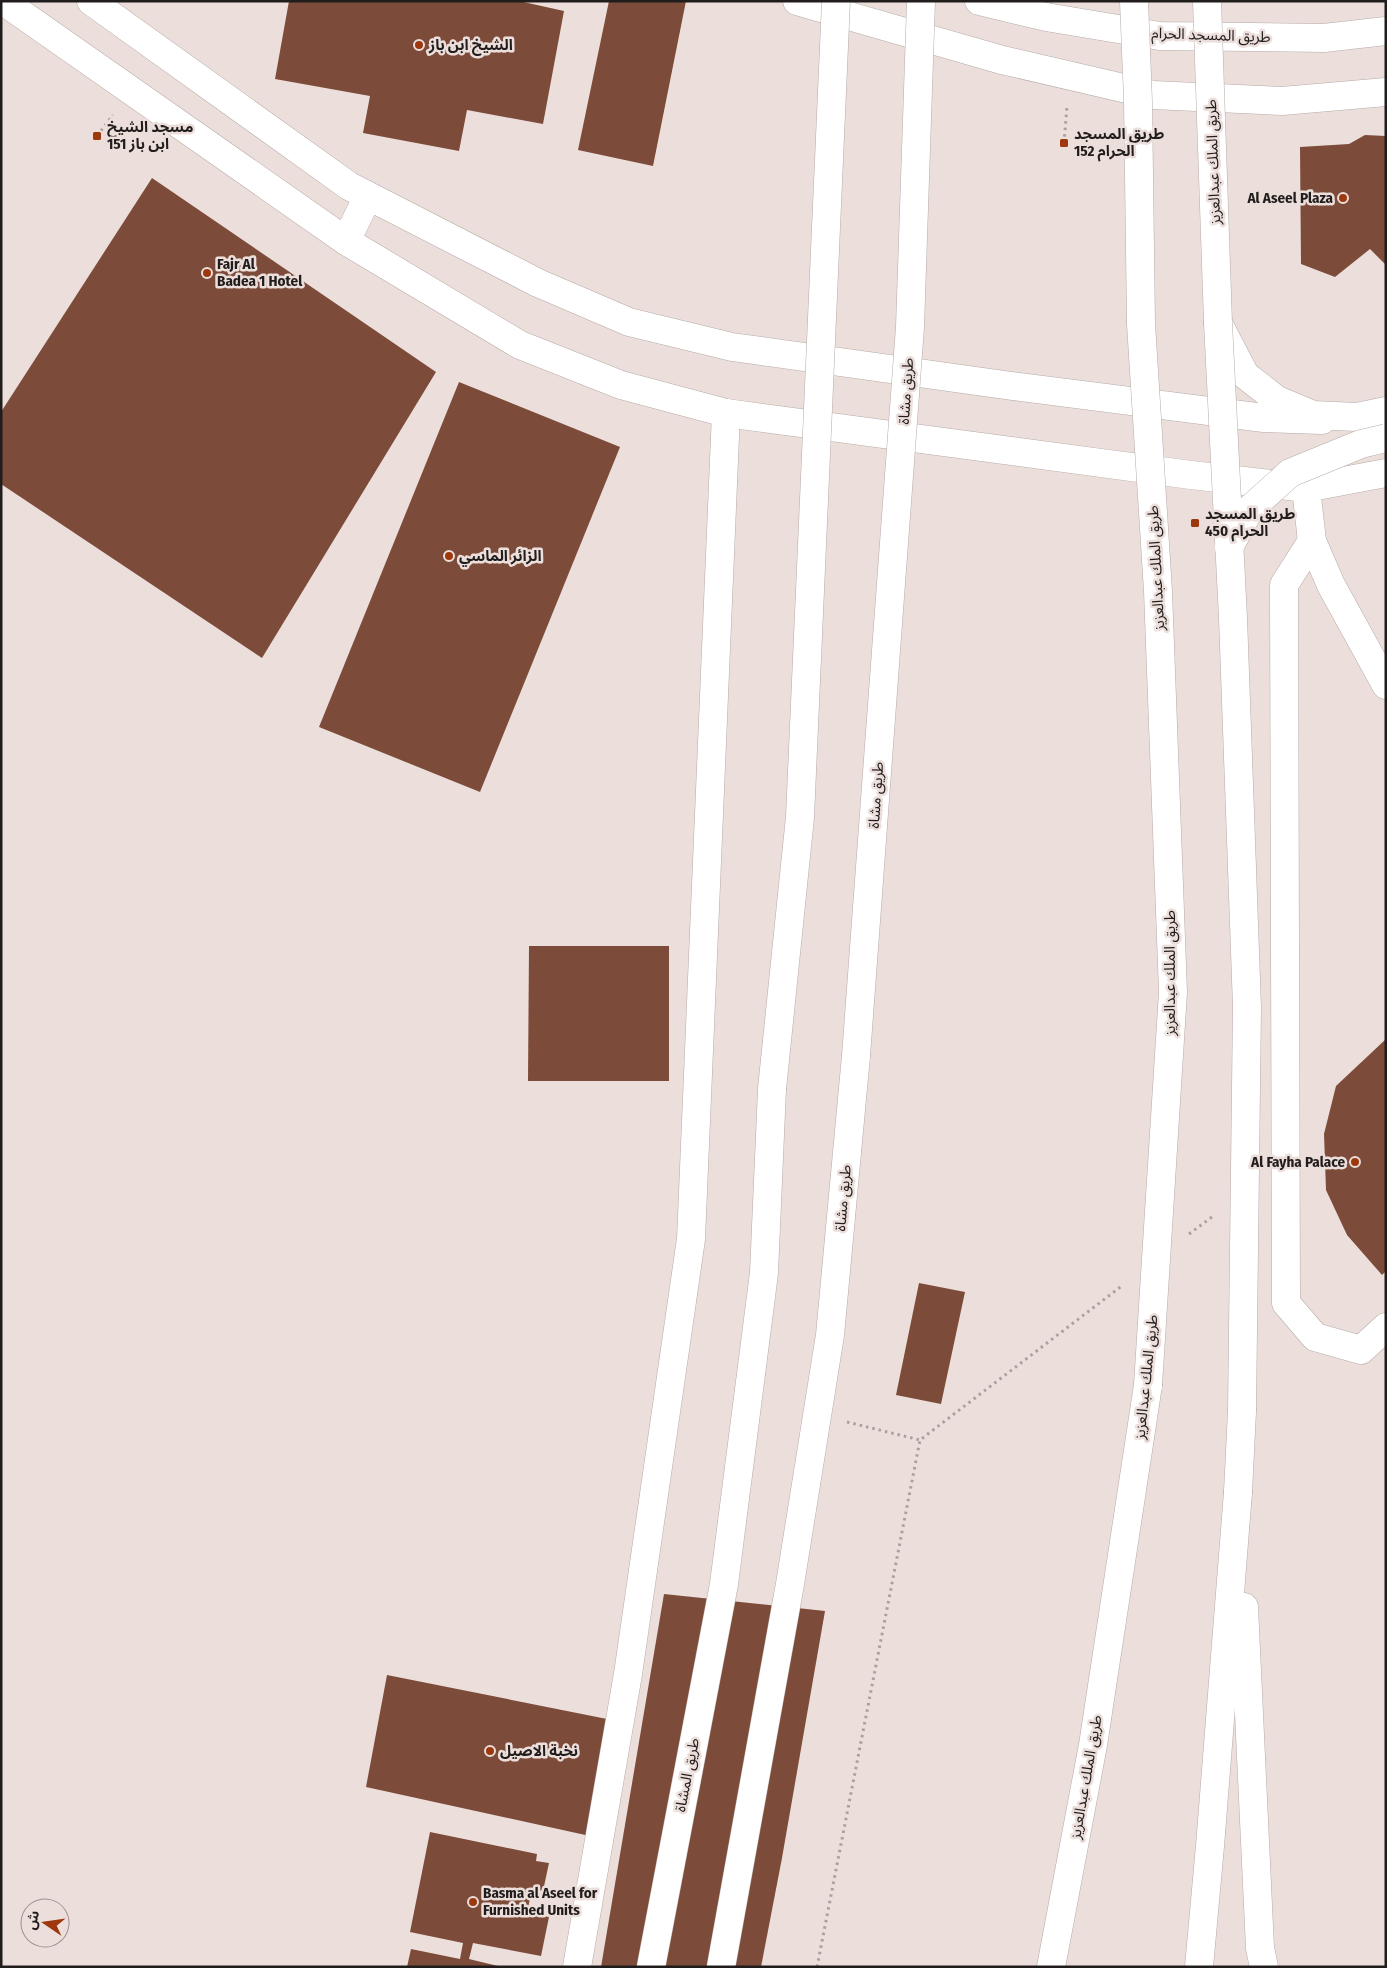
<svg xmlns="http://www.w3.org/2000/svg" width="1387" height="1968" viewBox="0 0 1387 1968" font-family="'Fira Sans Condensed','Noto Sans Arabic',sans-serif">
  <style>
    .building { fill: #7d4b3a }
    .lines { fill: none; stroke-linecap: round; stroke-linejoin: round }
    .street-casing { stroke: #b6aba7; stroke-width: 29 }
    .secondary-casing { stroke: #b6aba7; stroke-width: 29 }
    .primary-casing { stroke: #b6aba7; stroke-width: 29 }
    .highway-casing { stroke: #b6aba7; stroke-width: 29 }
    .path { stroke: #aaa09d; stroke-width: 3; stroke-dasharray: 2.5 4; stroke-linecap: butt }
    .street { stroke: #fff; stroke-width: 28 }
    .secondary { stroke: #fff; stroke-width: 28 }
    .primary { stroke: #fff; stroke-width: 28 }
    .highway { stroke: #fff; stroke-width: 28 }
    .secondary-bridge-casing { stroke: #b6aba7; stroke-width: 29; stroke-linecap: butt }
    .primary-bridge-casing { stroke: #b6aba7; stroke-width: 29; stroke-linecap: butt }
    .secondary-bridge { stroke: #fff; stroke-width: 28 }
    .primary-bridge { stroke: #fff; stroke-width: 28 }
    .poi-dot { fill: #9d370d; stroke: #ecdfdb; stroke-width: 2 }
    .labels { text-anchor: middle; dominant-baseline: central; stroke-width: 5; stroke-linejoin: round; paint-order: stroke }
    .street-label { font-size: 15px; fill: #211d1c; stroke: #ecdfdb }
    .poi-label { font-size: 15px; font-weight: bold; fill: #211d1c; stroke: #ecdfdb; text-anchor: start }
  </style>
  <rect width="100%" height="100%" fill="#ecdfdb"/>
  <!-- building -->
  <g class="building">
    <path d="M 289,1 L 519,1 L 564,11 L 543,124 L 467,110 L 459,151 L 363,133 L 370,96 L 275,79 Z"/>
    <path d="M 609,1 L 686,1 L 653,166 L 578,150 Z"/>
    <path d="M 1365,135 L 1386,136 L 1386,265 L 1370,249 L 1335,277 L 1301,264 L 1300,147 L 1349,144 Z"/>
    <path d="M 152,178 L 436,372 L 262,658 L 1,484 L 1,412 Z"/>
    <path d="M 459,382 L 620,447 L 480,792 L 319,727 Z"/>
    <path d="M 529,946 L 669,946 L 669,1081 L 528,1081 Z"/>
    <path d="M 1386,1039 L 1386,1271 L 1382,1275 L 1347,1235 L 1326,1190 L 1324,1134 L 1336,1086 Z"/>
    <path d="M 919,1283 L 965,1292 L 941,1404 L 896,1395 Z"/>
    <path d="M 664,1594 L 825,1611 L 782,1858 L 761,1967 L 601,1967 Z"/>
    <path d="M 387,1675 L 612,1720 L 590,1836 L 366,1787 Z"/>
    <path d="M 430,1832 L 537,1854 L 536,1861 L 549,1863 L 543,1891 L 532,1889 L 527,1913 L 549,1917 L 541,1956 L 473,1943 L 469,1959 L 502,1967 L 407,1967 L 411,1949 L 460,1959 L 463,1943 L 410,1932 Z"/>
  </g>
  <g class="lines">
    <defs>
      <g id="street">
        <path d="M 1306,488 L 1312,541 L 1331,585 L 1386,685"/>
        <path d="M 1312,541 L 1284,585 L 1286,1303 L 1315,1337 L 1361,1350 L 1386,1327"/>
      </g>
      <g id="secondary">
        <path d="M 3,1 L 346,241 L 520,345 L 621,385 L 726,413 L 1191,475 L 1306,488 L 1386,473"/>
        <path d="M 91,1 L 349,186 L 538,283 L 629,322 L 732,347 L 1012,386 L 1264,418 L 1322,420"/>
        <path d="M 797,1 L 1002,60 L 1153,95 L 1282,101 L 1386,92"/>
        <path d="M 346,241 L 368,196"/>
        <path d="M 577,1967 L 628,1674 L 691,1239 L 726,413"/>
        <path d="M 651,1967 L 724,1584 L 764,1273 L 772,1089"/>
        <path d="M 721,1967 L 790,1584 L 830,1335 L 856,1056"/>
      </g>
      <g id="primary">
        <path d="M 979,1 L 1046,17 L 1160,36 L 1324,38 L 1386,31"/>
        <path d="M 1218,323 L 1245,375 L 1277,400 L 1313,415 L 1357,417 L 1386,411"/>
        <path d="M 1238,1492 L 1242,1411"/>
        <path d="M 1051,1967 L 1093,1745 L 1148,1385"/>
      </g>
      <g id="highway">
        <path d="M 1244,1607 L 1260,1948 L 1264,1967"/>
        <path d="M 1199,1967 L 1210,1846 L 1238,1492"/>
      </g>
    </defs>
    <!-- street casing -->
    <use href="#street" class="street-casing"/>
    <!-- secondary casing -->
    <use href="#secondary" class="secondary-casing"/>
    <!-- primary casing -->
    <use href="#primary" class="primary-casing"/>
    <!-- highway casing -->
    <use href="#highway" class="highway-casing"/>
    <!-- path -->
    <g class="path">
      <path d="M 97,136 L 113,115"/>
      <path d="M 1064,143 L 1067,106"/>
      <path d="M 1189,1234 L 1212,1217"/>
      <path d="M 847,1422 L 920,1440"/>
      <path d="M 817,1967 L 920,1440 L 1123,1285"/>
    </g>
    <!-- street -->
    <use href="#street" class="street"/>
    <!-- secondary -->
    <use href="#secondary" class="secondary"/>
    <!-- primary -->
    <use href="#primary" class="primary"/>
    <!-- highway -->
    <use href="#highway" class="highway"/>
    <defs>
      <g id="secondary-bridge">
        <path d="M 856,1056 L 910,327 L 921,1"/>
        <path d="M 772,1089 L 800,817 L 836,1"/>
      </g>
      <g id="primary-bridge">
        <path d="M 1134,1 L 1138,101 L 1141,324 L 1158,591 L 1173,992 L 1148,1385"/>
        <path d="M 1207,1 L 1218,323 L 1233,618 L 1247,1007 L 1242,1411"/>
        <path d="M 1229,547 L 1250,509 L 1290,473 L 1361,444 L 1386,438"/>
      </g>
    </defs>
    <!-- secondary-bridge casing -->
    <use href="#secondary-bridge" class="secondary-bridge-casing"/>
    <!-- primary-bridge casing -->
    <use href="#primary-bridge" class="primary-bridge-casing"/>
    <!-- secondary-bridge -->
    <use href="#secondary-bridge" class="secondary-bridge"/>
    <!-- primary-bridge -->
    <use href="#primary-bridge" class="primary-bridge"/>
  </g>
  <!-- markers -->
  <g class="poi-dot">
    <circle cx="419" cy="45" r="5"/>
    <rect x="92" y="131" width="10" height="10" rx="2.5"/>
    <rect x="1059" y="138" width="10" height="10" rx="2.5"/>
    <circle cx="1343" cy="198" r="5"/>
    <circle cx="207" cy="273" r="5"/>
    <rect x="1190" y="518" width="10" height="10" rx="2.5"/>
    <circle cx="449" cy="556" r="5"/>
    <circle cx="1355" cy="1162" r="5"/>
    <circle cx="490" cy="1751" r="5"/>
    <circle cx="473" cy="1902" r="5"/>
  </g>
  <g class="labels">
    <!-- street labels -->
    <g class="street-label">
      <text transform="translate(1211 35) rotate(2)">طريق المسجد الحرام</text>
      <text transform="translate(1213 162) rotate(-92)">طريق الملك عبدالعزيز</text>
      <text transform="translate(906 391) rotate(-86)">طريق مشاة</text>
      <text transform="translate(1156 568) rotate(-93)">طريق الملك عبدالعزيز</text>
      <text transform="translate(876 795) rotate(-86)">طريق مشاة</text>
      <text transform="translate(1170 973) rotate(-90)">طريق الملك عبدالعزيز</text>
      <text transform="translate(843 1198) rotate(-85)">طريق مشاة</text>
      <text transform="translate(1146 1377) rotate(-84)">طريق الملك عبدالعزيز</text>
      <text transform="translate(687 1775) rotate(-79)">طريق المشاة</text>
      <text transform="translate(1086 1777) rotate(-80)">طريق الملك عبدالعزيز</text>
    </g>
    <!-- poi labels -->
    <g class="poi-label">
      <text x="429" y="45">الشيخ ابن باز</text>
      <text x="107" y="127">مسجد الشيخ<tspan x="107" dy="17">ابن باز 151</tspan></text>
      <text x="1074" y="134">طريق المسجد<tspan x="1074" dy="17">الحرام 152</tspan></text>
      <text x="1333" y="198" text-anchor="end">Al Aseel Plaza</text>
      <text x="217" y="264">Fajr Al<tspan x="217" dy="17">Badea 1 Hotel</tspan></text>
      <text x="1205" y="514">طريق المسجد<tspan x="1205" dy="17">الحرام 450</tspan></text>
      <text x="459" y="556">الزائر الماسي</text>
      <text x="1345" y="1162" text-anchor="end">Al Fayha Palace</text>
      <text x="500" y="1751">نخبة الاصيل</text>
      <text x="483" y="1893">Basma al Aseel for<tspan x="483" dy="17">Furnished Units</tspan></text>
    </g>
  </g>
  <!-- border -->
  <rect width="1387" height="1968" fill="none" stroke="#211d1c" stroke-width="5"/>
  <!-- north arrow -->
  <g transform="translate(45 1923) rotate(283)"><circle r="24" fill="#ecdfdb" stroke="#9b918f"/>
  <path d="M0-4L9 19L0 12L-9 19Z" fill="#9d370d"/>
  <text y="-8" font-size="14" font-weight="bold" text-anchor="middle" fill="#211d1c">ش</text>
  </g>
</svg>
